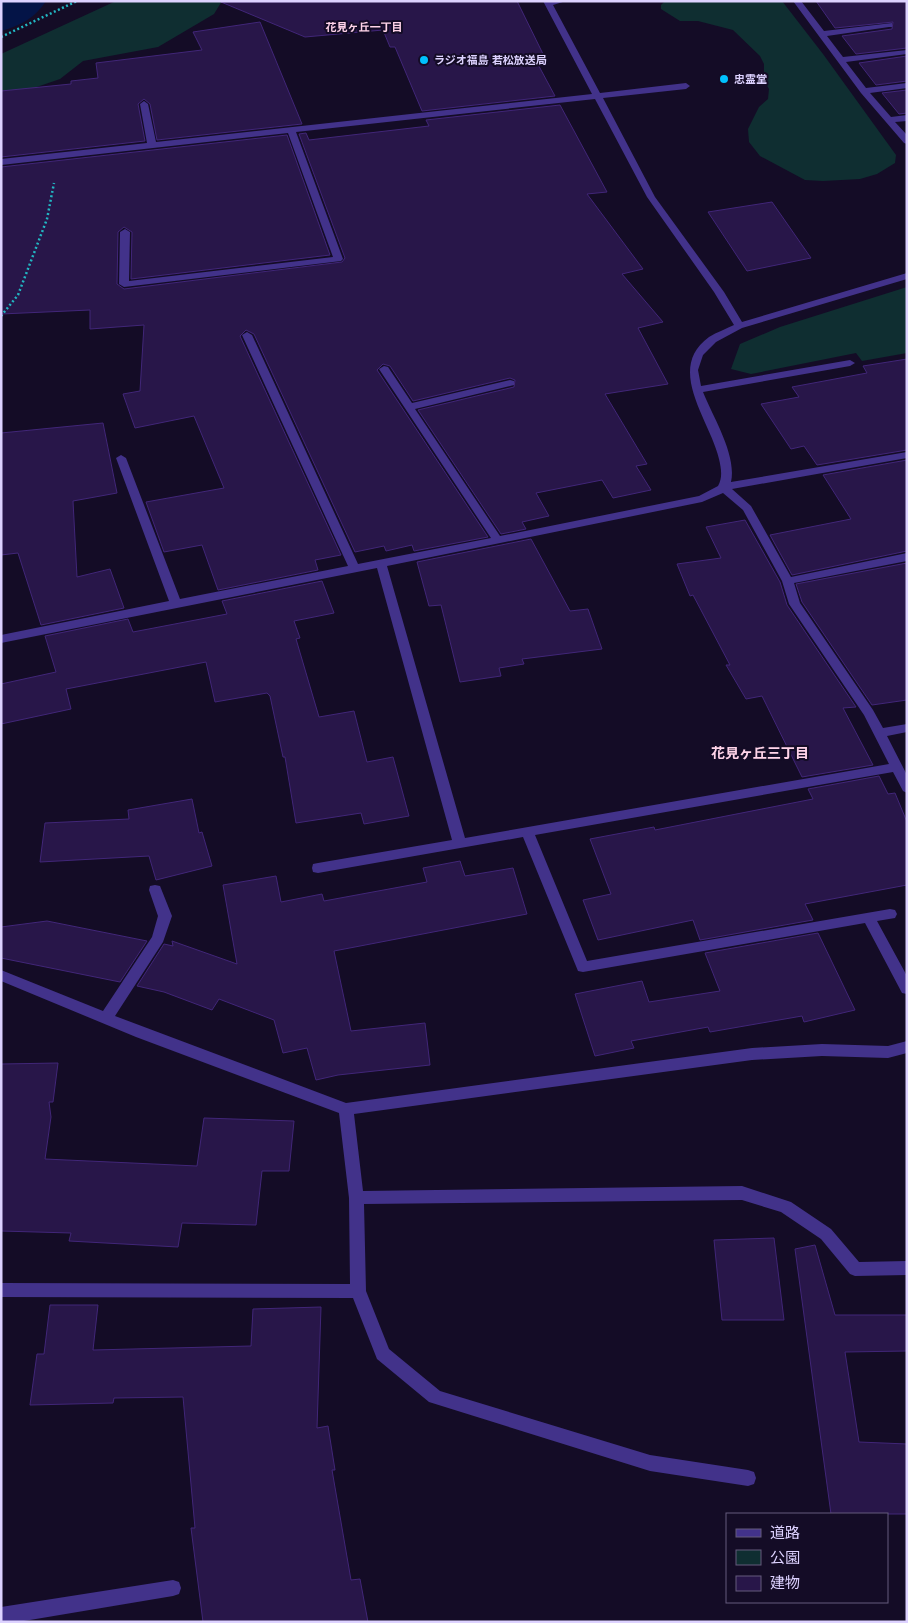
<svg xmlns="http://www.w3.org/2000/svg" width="908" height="1623" viewBox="0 0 908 1623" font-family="Mulish,'Noto Sans JP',sans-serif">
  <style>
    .green { fill: #0f2e31 }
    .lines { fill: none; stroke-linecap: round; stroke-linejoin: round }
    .river { fill: #041447; fill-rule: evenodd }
    .building { fill: #281649; stroke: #412678 }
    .path { stroke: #22b7c3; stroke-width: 2.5; stroke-dasharray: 2 2.5; stroke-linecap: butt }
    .minor { fill: #42328a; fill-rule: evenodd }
    .poi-dot { fill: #00c1fd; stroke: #140c26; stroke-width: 2 }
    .labels { text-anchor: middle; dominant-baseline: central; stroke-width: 4; stroke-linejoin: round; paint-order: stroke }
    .far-neighbourhood-label { font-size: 11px; font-weight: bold; fill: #ffd4e9; stroke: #140c26 }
    .far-poi-label { font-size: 11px; font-weight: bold; fill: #ddd2ff; stroke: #140c26; text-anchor: start }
    .neighbourhood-label { font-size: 14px; font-weight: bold; fill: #ffd4e9; stroke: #140c26 }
  </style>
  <rect width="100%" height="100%" fill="#140c26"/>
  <!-- green -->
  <g class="green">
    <path d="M 116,1 L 222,1 L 214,14 L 158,47 L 83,61 L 60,79 L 25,91 L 1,106 L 1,54 Z"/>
    <path d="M 665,1 L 782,1 L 823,54 L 896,155 L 895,163 L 877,174 L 860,179 L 823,181 L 805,180 L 760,156 L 749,142 L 748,129 L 759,107 L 768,99 L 769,89 L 764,80 L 764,64 L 760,56 L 733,30 L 698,21 L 680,21 L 661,9 L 661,5 Z"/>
    <path d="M 907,287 L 907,353 L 862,361 L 856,353 L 751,374 L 731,369 L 740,344 L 780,327 Z"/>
  </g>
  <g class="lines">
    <!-- river -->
    <path class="river" d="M 1,1 L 46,1 C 35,18 20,26 1,31 Z"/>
  </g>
  <!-- building -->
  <g class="building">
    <path d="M 517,1 L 544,56 L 534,57 L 555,96 L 422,111 L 395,47 L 390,47 L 383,30 L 305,37 L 221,2 Z"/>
    <path d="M 816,1 L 907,1 L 907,48 L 856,54 L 842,36 L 892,29 L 893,22 L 835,28 Z"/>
    <path d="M 260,22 L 302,124 L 157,140 L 150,104 L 144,99 L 138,104 L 145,141 L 1,157 L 1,91 L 71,84 L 71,81 L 98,78 L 96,63 L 202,50 L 193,32 Z"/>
    <path d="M 907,56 L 907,81 L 876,85 L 859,63 Z"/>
    <path d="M 907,90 L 907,113 L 899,114 L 882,93 Z"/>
    <path d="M 560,105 L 607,192 L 587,194 L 643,269 L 622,274 L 663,322 L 638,328 L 668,384 L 605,394 L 647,464 L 636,466 L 651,490 L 613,498 L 602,480 L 536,493 L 549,516 L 522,522 L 526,529 L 501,534 L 418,410 L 514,387 L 515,380 L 510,378 L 413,401 L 390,366 L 383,364 L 377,370 L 488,537 L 414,551 L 412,545 L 386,551 L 384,546 L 355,552 L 254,334 L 246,330 L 240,336 L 341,555 L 315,560 L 318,570 L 218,590 L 202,545 L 164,552 L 146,502 L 224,488 L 194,416 L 135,428 L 123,394 L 140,391 L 144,325 L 90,329 L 90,310 L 1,314 L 1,167 L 287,135 L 330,255 L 131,279 L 132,232 L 124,227 L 118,232 L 117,284 L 124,289 L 342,262 L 345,258 L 299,134 L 306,133 L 309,140 L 429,126 L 426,120 Z"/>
    <path d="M 772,202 L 811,258 L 747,271 L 708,212 Z"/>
    <path d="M 907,359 L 907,450 L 817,465 L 804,446 L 791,449 L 761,404 L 799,397 L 792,387 L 867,373 L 863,366 Z"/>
    <path d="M 103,423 L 117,493 L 73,501 L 77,577 L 110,569 L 124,608 L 41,625 L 18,553 L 1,555 L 1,433 Z"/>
    <path d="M 907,460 L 907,551 L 792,575 L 770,535 L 851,519 L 823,475 Z"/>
    <path d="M 745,520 L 780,582 L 787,605 L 856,707 L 843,708 L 873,765 L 802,777 L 762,696 L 746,699 L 726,665 L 730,665 L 693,595 L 690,596 L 677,564 L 721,558 L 706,527 Z"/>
    <path d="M 531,539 L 570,611 L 588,609 L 602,649 L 522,659 L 524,664 L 499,668 L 501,676 L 460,682 L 441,605 L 429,606 L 417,562 Z"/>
    <path d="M 907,563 L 907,700 L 872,705 L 802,602 L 796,584 Z"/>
    <path d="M 322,581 L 334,613 L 294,621 L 300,638 L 296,639 L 319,717 L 354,711 L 367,762 L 393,757 L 409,816 L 364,824 L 361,813 L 296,823 L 285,757 L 283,757 L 270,696 L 267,693 L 215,702 L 206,662 L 66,689 L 71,709 L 1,724 L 1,684 L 56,672 L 45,636 L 128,619 L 133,632 L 227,614 L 222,601 Z"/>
    <path d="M 879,776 L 888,794 L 895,793 L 907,822 L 907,885 L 805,904 L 813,920 L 700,940 L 693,920 L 598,940 L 583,900 L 611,894 L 590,839 L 654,827 L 655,830 L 813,799 L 808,789 Z"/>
    <path d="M 192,799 L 199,833 L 202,832 L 212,866 L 156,880 L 149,856 L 40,862 L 45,823 L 129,819 L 128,810 Z"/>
    <path d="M 460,861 L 465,876 L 513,868 L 527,914 L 334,951 L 351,1031 L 425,1023 L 430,1065 L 338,1075 L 316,1080 L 307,1048 L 283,1053 L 274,1020 L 219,999 L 212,1010 L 164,992 L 137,986 L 164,944 L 173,946 L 172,941 L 237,964 L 223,885 L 276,876 L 281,902 L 322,894 L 324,901 L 427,882 L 423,868 Z"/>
    <path d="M 47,921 L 147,941 L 120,982 L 1,958 L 1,927 Z"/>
    <path d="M 818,933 L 855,1010 L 804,1022 L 802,1016 L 710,1032 L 708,1027 L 631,1041 L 634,1048 L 595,1056 L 575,994 L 642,981 L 649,1002 L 720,991 L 705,953 Z"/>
    <path d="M 58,1063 L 53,1102 L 49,1102 L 51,1117 L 45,1159 L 197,1166 L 204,1118 L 294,1121 L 289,1171 L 262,1171 L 256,1225 L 182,1223 L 178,1247 L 69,1241 L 71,1233 L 1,1231 L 1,1064 Z"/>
    <path d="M 774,1238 L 784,1320 L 722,1320 L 714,1240 Z"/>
    <path d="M 815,1245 L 835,1315 L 907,1315 L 907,1351 L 845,1352 L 859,1442 L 907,1444 L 907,1514 L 831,1514 L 795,1249 Z"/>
    <path d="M 50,1305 L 98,1305 L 93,1350 L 251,1346 L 253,1309 L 321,1307 L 317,1428 L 328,1426 L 335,1470 L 332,1470 L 351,1580 L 360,1579 L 368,1622 L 203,1622 L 191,1528 L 195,1528 L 183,1397 L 114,1398 L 113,1403 L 30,1405 L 37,1354 L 44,1354 Z"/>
  </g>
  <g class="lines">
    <!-- path -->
    <g class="path">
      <path d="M 1,37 L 77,1"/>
      <path d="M 1,316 L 18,295 L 47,219 L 54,183"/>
    </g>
    <!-- minor -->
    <g class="minor">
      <path d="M 543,1 L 566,1 L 553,5 L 600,93 L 686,83 L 690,86 L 686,89 L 603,98 L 655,197 L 724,292 L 742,322 L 907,273 L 907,279 L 742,328 L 716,342 L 703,355 L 698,370 L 701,386 L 850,360 L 855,363 L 850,366 L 703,392 C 713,417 737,455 731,482 L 907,452 L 907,458 L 732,489 L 751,506 L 791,577 L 907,553 L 907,561 L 794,583 L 800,603 L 873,710 L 883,728 L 907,724 L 907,732 L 887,736 L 907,775 L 907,793 L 903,791 L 893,772 L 535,835 L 587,961 L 890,909 L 895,910 L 897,914 L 895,918 L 877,921 L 907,976 L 907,994 L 902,993 L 865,923 L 583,972 L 578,971 L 523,837 L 318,873 L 313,872 L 312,868 L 313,864 L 318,863 L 452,840 L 377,568 L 1,643 L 1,635 L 169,601 L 116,458 L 121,455 L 126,458 L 180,599 L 348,566 L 242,335 L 247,332 L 252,335 L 358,564 L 491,538 L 379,369 L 384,366 L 388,367 L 412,403 L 510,380 L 514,381 L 514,385 L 415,409 L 500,536 L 699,496 L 718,486 C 723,477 721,468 719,459 C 710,420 665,369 709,337 C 717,332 726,329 734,325 L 714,292 L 647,197 L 595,99 L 296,132 L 343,259 L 341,261 L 124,287 L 119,284 L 120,232 L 125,229 L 130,232 L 129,281 L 333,257 L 288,133 L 1,165 L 1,159 L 147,143 L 140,104 L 144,101 L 148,104 L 156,142 L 592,94 ZM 723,493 L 743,510 L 782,581 L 789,604 L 864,715 L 889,764 L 465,838 L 387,566 L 702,502 Z"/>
      <path d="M 793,1 L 801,1 L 824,31 L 892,23 L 892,27 L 889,27 L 827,36 L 843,57 L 907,50 L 907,54 L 846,62 L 866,88 L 907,83 L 907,88 L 870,93 L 891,117 L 907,115 L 907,121 L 895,122 L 907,135 L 907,144 L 904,143 L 861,93 Z"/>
      <path d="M 155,885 L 160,886 L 172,916 L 163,942 L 115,1016 L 346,1103 L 752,1048 L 822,1044 L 888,1046 L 907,1041 L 907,1053 L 888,1058 L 822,1056 L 752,1060 L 354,1114 L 363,1191 L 742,1186 L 791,1202 L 831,1229 L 859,1262 L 907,1261 L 907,1275 L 855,1276 L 850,1274 L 821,1239 L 781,1212 L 742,1200 L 364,1204 L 366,1291 L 389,1349 L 440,1391 L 650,1455 L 748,1470 L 754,1472 L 756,1478 L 754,1484 L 748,1486 L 650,1471 L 429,1402 L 377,1359 L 353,1298 L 1,1297 L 1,1283 L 350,1284 L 349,1198 L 339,1113 L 136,1037 L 1,981 L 1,970 L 103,1011 L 152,937 L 158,916 L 149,890 L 150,886 Z"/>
      <path d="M 173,1580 L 179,1582 L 181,1588 L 179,1594 L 173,1596 L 18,1622 L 1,1622 L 1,1607 Z"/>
    </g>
  </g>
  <!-- markers -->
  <g class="poi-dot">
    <circle cx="424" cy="60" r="5"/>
    <circle cx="724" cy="79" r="5"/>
  </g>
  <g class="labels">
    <!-- far-neighbourhood labels -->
    <g class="far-neighbourhood-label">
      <text x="364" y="27">花見ヶ丘一丁目</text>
    </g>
    <!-- far-poi labels -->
    <g class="far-poi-label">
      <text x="434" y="60">ラジオ福島 若松放送局</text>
      <text x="734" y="79">忠霊堂</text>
    </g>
    <!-- neighbourhood labels -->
    <g class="neighbourhood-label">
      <text x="760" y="753">花見ヶ丘三丁目</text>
    </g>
  </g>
  <!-- border -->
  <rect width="908" height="1623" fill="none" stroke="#ddd2ff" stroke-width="5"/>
  <!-- legend -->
  <rect x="726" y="1513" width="162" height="90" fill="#140c26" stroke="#645b7d"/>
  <rect x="736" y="1529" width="25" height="8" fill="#42328a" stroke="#645b7d"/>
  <text x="770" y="1538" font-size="15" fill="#ddd2ff">道路</text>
  <rect x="736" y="1550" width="25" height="15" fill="#0f2e31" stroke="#645b7d"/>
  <text x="770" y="1563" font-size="15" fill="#ddd2ff">公園</text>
  <rect x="736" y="1576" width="25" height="15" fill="#281649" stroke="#645b7d"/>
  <text x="770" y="1588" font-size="15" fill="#ddd2ff">建物</text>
</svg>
